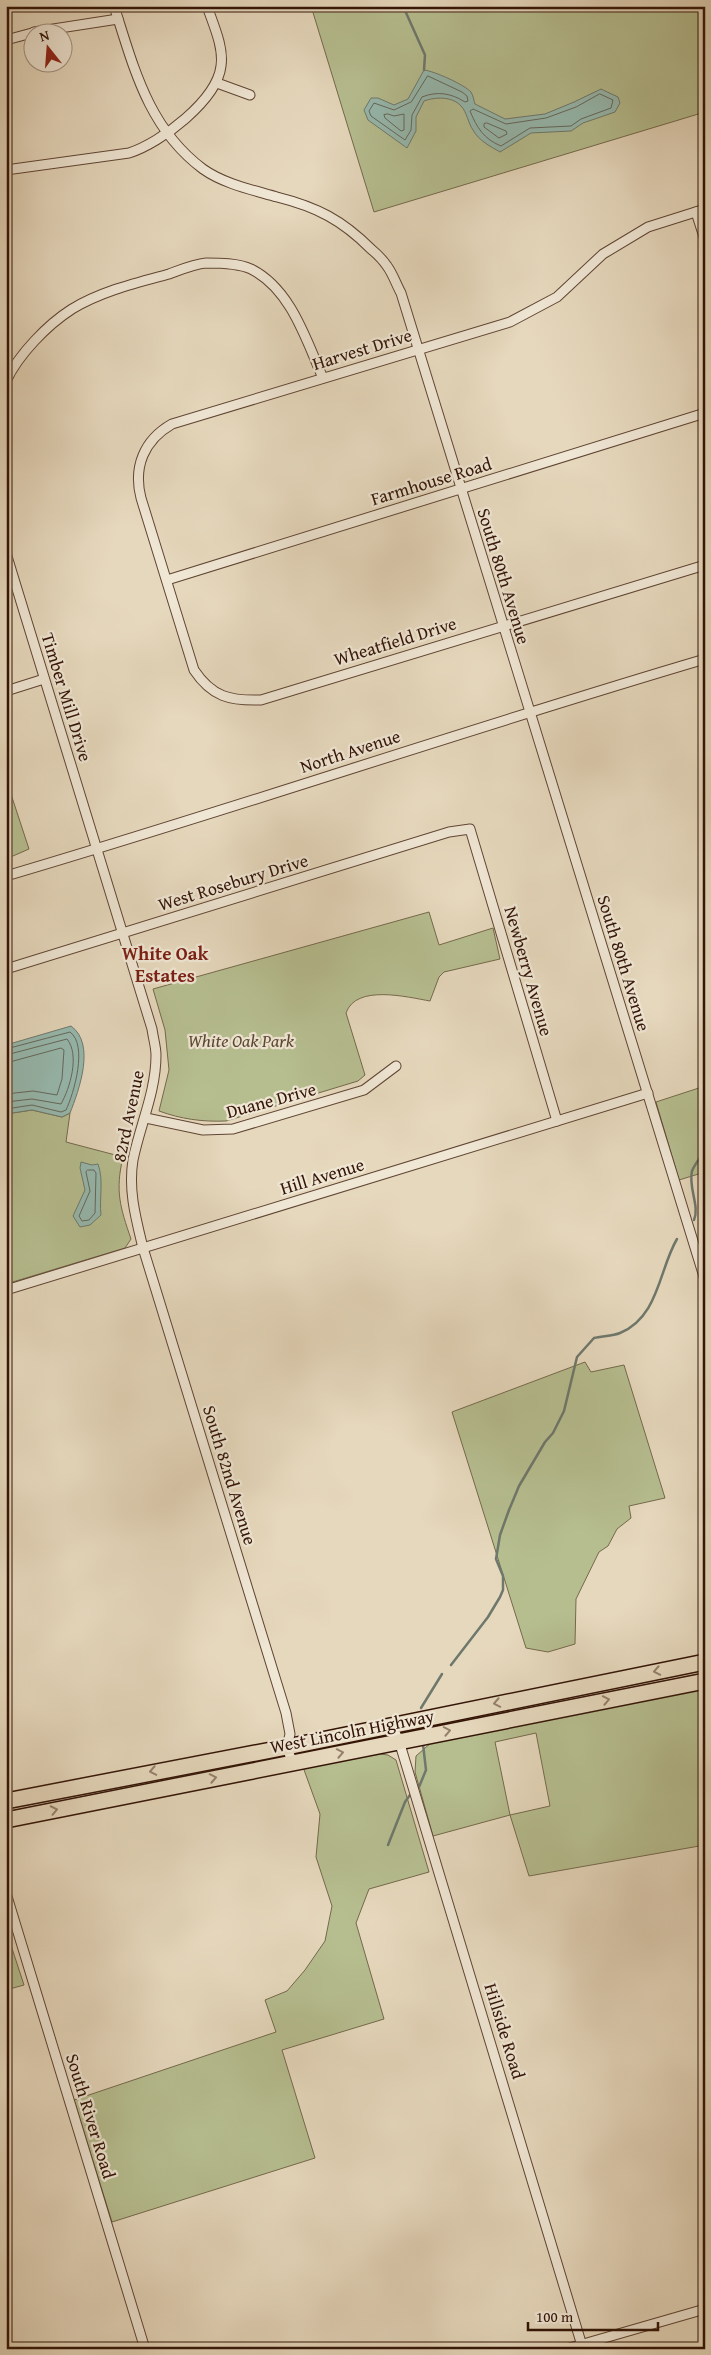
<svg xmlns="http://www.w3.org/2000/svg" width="711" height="2355" viewBox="0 0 711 2355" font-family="'Gentium Book Plus',serif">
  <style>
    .green { fill: #b6be90; stroke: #74694c; fill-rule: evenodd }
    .water { fill: #96bab0; stroke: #6e786c }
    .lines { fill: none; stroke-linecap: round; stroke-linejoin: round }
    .shore { stroke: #64675c; stroke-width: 1 }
    .stream { stroke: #6e786c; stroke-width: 2.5 }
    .minor-casing { stroke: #604534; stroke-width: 11 }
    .primary-casing { stroke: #331407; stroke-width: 18 }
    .minor { stroke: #efe6d4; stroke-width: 9 }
    .primary { stroke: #e6d8bd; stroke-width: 15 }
    .oneway { stroke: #95806b }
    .labels { text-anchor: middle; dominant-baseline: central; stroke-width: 4.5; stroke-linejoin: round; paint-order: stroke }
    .street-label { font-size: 18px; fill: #331407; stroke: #efe6d4 }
    .park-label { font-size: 18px; font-style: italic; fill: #5a4730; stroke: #efe6d4 }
    .neighbourhood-label { font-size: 19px; font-weight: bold; fill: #7a1f14; stroke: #efe6d4 }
  </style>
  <rect width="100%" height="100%" fill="#e6d8bd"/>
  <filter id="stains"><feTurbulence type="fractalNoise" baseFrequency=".004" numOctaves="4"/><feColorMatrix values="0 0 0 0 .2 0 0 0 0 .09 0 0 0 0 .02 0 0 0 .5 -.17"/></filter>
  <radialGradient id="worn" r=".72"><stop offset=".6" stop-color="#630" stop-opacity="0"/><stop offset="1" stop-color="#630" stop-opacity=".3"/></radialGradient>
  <!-- green -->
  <g class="green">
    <path d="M 311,6 L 705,6 L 705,112 L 374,212 Z"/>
    <path d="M 6,779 L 29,849 L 6,859 Z"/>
    <path d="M 429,912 L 439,945 L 493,928 L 500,959 L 444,972 L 439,977 L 430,1001 C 407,997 356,984 346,1013 L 365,1075 L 358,1081 L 226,1121 C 202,1122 181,1119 159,1111 L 169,1070 L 165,1030 L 153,989 Z"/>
    <path d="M 705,1086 L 705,1172 L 679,1180 L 656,1102 Z"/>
    <path d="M 32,1110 L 62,1117 L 70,1113 L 66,1142 L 123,1157 C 115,1191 120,1207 131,1239 L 125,1248 L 6,1284 L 6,1114 Z"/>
    <path d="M 585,1362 L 591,1372 L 624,1365 L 665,1498 L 629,1506 L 631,1518 L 617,1529 L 608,1546 L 599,1552 L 576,1599 L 575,1644 L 548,1652 L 526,1648 L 452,1412 Z"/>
    <path d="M 705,1688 L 705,1845 L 529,1876 L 510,1815 L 433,1836 L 415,1772 L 416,1756 L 433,1741 ZM 536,1733 L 550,1806 L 510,1815 L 495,1742 Z"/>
    <path d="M 373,1753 L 388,1755 L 396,1760 L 429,1872 L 369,1889 L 356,1923 L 384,2019 L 282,2050 L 315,2158 L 112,2222 L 74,2100 L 276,2032 L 265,2000 L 287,1991 L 305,1970 L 325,1941 L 332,1906 L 316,1857 L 320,1814 L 303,1767 Z"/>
    <path d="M 6,1930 L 24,1985 L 6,1990 Z"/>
  </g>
  <!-- water -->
  <g class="water">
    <path d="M 424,70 C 434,71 465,85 471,92 C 473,95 474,101 475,104 L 505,119 L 545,114 L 574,102 L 601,89 L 618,97 L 620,103 L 615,112 L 583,123 L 571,131 L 531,133 L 500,152 C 490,146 479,141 473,130 C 468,123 467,112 461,106 C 452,96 435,97 424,101 L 416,117 L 416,131 L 407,148 L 368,120 L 364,110 L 371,98 L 378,98 L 394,105 L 408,99 Z"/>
    <path d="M 71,1026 C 96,1044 79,1090 70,1113 L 62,1117 L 32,1110 L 6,1114 L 6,1045 Z"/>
    <path d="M 81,1162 L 92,1165 L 98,1164 C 104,1181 99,1198 101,1215 L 90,1225 L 80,1227 L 73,1216 L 85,1190 L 80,1168 Z"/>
  </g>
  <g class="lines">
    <!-- shore -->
    <g class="shore">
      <path d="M 428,76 L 462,92 L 467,96 L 468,101 L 465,102 C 451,93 437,91 422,97 L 412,115 L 411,130 L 405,140 L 371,116 L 369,111 L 374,103 L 394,110 L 411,102 Z"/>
      <path d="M 600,94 L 613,100 L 611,108 L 581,119 L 571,126 L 530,128 L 501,146 C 484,139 477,128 470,111 L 473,109 L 506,124 L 546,118 L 576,107 Z"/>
      <path d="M 388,114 L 394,116 L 404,114 L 404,130 L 401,131 L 385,118 L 384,115 Z"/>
      <path d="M 487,123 L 506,131 L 507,134 L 499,138 L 484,127 L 484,124 Z"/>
      <path d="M 6,1049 L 70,1032 C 88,1045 74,1093 66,1110 L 61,1112 L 32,1105 L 6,1109"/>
      <path d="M 6,1055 L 67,1039 C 80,1055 70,1088 61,1104 L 32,1099 L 6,1102"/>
      <path d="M 6,1063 L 61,1048 L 64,1050 L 62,1079 L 57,1095 L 33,1091 L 6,1094"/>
      <path d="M 88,1170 L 94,1170 L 96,1173 L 95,1213 L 89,1220 L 82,1221 L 79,1216 L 90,1191 L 86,1172 Z"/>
    </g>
    <!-- stream -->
    <g class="stream">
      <path d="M 403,6 L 425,55 L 424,70"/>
      <path d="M 694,1220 C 700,1206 688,1188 692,1171 C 694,1165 701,1157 705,1150"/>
      <path d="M 451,1665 L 488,1617 L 500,1597 L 503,1590 L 503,1576 L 496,1559 L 500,1535 L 509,1510 L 519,1486 L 545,1442 L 553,1433 L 564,1411 L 577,1357 L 594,1338 C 602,1336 613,1336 620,1333 C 659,1317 659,1269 677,1239"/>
      <path d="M 421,1708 L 442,1674"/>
      <path d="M 419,1787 L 426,1770 L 423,1744"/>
      <path d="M 388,1845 L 405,1802 L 410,1795"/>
    </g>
    <defs>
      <g id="minor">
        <path d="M 114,6 C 134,68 148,128 203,169 C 224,184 253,190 277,197 C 317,207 342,220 371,249 C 377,254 383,260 387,266 C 393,274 396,284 401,293 L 705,1280"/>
        <path d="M 34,32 L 118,19"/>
        <path d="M 6,40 L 32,33"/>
        <path d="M 217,83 L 250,95"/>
        <path d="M 6,170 L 129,153 C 161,143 217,100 221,66 C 224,47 213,24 207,6"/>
        <path d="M 705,209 L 648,227 L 603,254 L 557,297 L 510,322 L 172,424 C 144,440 133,467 141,498 L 194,670 C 212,697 230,701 261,700 L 705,565"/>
        <path d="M 696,212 L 705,240"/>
        <path d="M 6,381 C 19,354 47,325 72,309 C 102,291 136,283 169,274 C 180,270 194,264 206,263 C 219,263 238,263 251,269 C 291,289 306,340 323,378"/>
        <path d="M 6,553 L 152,1029 C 153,1037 156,1047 156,1055 C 156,1092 140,1125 133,1160 C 128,1190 136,1219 143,1248 L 286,1713 L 290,1734 L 287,1747 L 292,1762"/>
        <path d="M 167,580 L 705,413"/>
        <path d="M 6,691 L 44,679"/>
        <path d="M 6,876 C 240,807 471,728 705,659"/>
        <path d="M 6,969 L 449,832 L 470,829 L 557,1121"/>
        <path d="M 146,1118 L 203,1130 L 233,1129 L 364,1090 L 396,1066"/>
        <path d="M 6,1290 L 648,1093"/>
        <path d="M 391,1724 L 399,1741 L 583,2349"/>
        <path d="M 6,1893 L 145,2349"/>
        <path d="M 566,2349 L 705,2309"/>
      </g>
      <g id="primary">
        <path d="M 6,1801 L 287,1747 L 705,1662"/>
        <path d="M 6,1820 L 705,1681"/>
      </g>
    </defs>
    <!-- minor casing -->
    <use href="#minor" class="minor-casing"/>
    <!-- primary casing -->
    <use href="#primary" class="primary-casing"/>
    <!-- minor -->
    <use href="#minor" class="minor"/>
    <!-- primary -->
    <use href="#primary" class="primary"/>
  </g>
  <!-- one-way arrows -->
  <defs><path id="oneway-chevron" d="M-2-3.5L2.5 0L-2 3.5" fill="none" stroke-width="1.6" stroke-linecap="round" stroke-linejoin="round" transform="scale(1.25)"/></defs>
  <g class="oneway">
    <use href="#oneway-chevron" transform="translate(657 1671) rotate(169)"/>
    <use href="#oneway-chevron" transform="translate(606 1700) rotate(-11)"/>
    <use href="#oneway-chevron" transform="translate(497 1703) rotate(169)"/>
    <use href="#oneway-chevron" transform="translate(447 1731) rotate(-11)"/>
    <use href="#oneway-chevron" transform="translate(340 1753) rotate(-11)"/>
    <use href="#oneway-chevron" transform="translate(153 1771) rotate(169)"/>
    <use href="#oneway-chevron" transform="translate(213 1778) rotate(-11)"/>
    <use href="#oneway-chevron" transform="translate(54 1810) rotate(-12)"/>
  </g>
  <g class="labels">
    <!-- street labels -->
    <g class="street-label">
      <text transform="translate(362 349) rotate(-17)">Harvest Drive</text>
      <text transform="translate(431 481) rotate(-17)">Farmhouse Road</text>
      <text transform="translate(504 576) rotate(73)">South 80th Avenue</text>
      <text transform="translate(395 641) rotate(-17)">Wheatfield Drive</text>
      <text transform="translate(67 697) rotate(73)">Timber Mill Drive</text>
      <text transform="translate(350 751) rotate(-18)">North Avenue</text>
      <text transform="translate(233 882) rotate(-17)">West Rosebury Drive</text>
      <text transform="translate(624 963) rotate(73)">South 80th Avenue</text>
      <text transform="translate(529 971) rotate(74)">Newberry Avenue</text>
      <text transform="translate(271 1100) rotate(-15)">Duane Drive</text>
      <text transform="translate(128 1116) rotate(-78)">82rd Avenue</text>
      <text transform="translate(322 1176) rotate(-17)">Hill Avenue</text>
      <text transform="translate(230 1475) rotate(73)">South 82nd Avenue</text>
      <text transform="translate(352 1731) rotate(-11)">West Lincoln Highway</text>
      <text transform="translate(505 2031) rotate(73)">Hillside Road</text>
      <text transform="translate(91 2116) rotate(73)">South River Road</text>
    </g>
    <!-- park labels -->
    <g class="park-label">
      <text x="241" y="1040">White Oak Park</text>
    </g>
    <!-- neighbourhood labels -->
    <g class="neighbourhood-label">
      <text x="165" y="953">White Oak<tspan x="165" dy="22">Estates</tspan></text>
    </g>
  </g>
  <!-- margin -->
  <rect width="711" height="2355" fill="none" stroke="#e6d8bd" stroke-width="25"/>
  <rect x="8" y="8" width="696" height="2340" fill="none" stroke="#331407" stroke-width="2.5"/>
  <rect x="12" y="12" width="686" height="2330" fill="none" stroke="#331407"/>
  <!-- north arrow -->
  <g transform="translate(48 48) rotate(343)"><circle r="24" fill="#efe6d4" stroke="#a49282"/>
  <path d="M0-4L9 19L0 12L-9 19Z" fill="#8f2418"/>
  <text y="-8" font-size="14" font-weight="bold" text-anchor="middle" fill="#331407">N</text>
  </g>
  <!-- scale -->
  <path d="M528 2322v8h130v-8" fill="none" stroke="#331407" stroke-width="2.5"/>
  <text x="536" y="2322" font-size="15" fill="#331407" stroke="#efe6d4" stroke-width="4" paint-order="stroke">100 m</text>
  <rect width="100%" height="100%" filter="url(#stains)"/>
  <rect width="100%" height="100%" fill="url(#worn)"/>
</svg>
